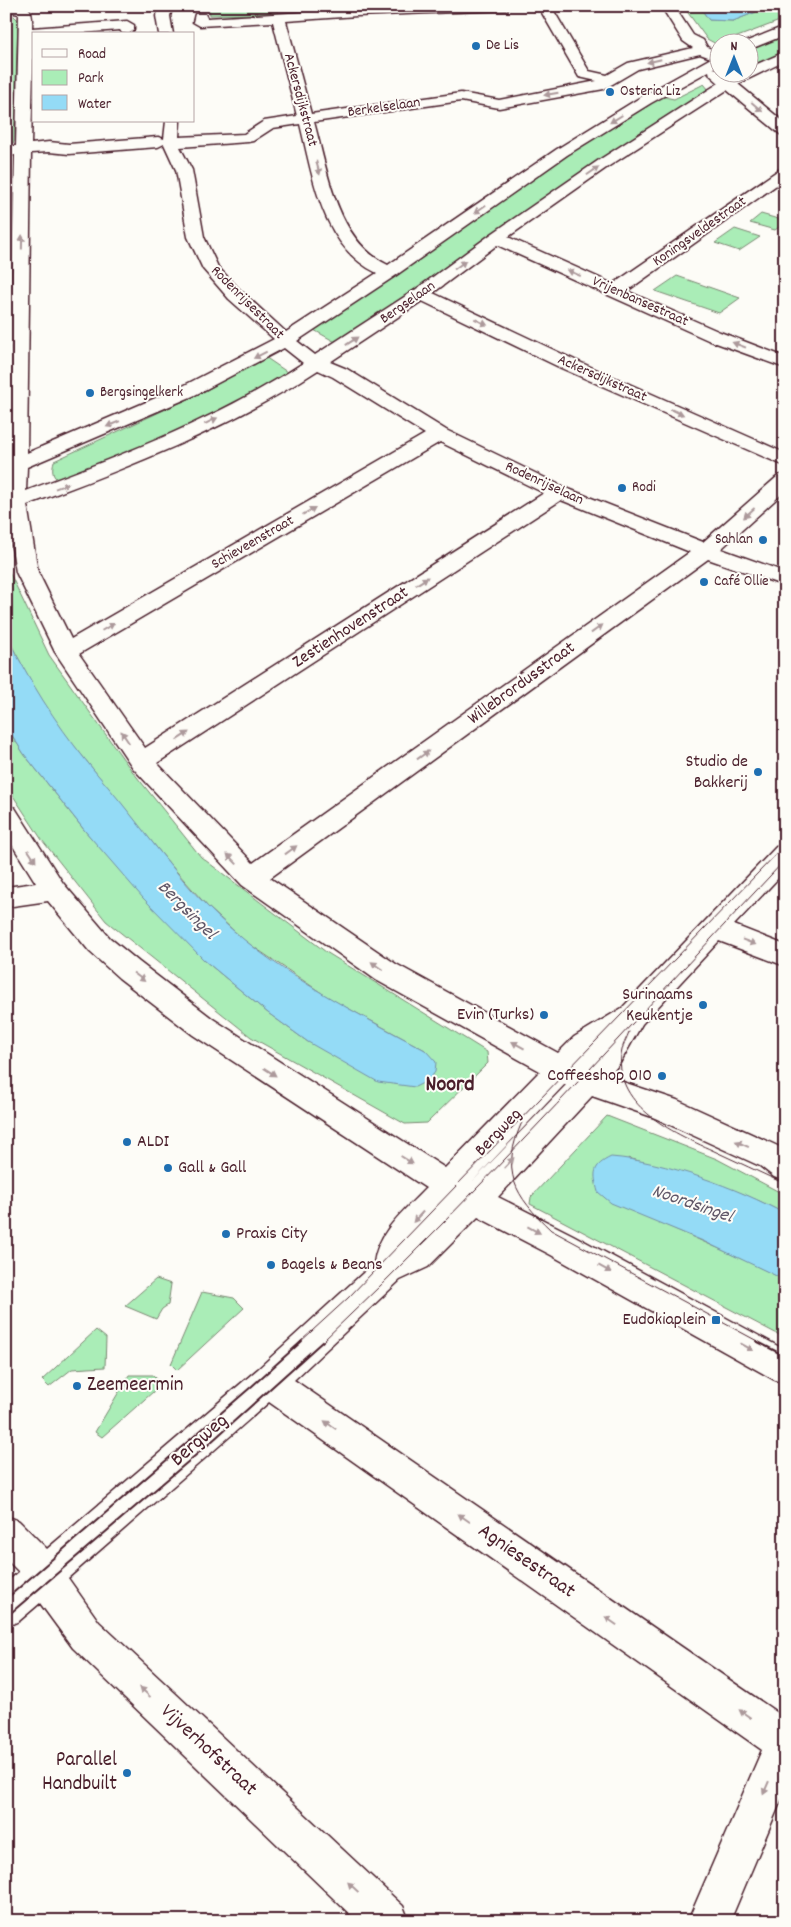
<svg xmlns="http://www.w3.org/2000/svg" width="791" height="1927" viewBox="0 0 791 1927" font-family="Dekko,sans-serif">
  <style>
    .green { fill: #aaedb7; stroke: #7a8671 }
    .water { fill: #94dbf6; stroke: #7690a5 }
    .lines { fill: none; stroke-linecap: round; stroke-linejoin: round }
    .minor-casing { stroke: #4a1f2b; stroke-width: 3 }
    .minor { fill: #fdfcf7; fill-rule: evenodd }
    .tram-far1 { stroke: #4a1f2b; stroke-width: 1 }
    .tram { stroke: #4a1f2b; stroke-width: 2 }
    .oneway { fill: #ac999b }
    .poi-dot { fill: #1f6fb2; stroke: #fdfcf7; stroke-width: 2 }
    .labels { text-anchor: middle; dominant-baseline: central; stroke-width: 4; stroke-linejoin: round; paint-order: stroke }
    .far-poi-label { font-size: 15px; fill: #4a1f2b; stroke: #fdfcf7; text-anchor: start }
    .far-street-label { font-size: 15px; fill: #4a1f2b; stroke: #fdfcf7 }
    .street-label { font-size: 18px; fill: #4a1f2b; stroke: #fdfcf7 }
    .poi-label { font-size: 18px; fill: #4a1f2b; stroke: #fdfcf7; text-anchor: end }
    .water-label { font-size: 19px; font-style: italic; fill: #605768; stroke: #fdfcf7 }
    .near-poi-label { font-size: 21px; fill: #4a1f2b; stroke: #fdfcf7; text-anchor: start }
    .near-street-label { font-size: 21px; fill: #4a1f2b; stroke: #fdfcf7 }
    .district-label { font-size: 22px; font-weight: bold; fill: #4a1f2b; stroke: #fdfcf7 }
  </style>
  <rect width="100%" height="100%" fill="#fdfcf7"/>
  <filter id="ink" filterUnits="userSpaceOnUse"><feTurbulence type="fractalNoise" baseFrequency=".02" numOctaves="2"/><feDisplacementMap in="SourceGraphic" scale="10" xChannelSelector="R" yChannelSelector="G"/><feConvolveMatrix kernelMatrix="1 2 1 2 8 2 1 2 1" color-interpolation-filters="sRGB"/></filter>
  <g filter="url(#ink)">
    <!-- green -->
    <g class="green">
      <path d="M 209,6 L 277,6 L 279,16 L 260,18 L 259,14 L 210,15 Z"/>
      <path d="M 683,6 L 699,6 L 709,20 L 733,21 L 756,12 L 752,6 L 778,6 L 785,19 L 724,42 L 718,42 L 718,45 L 707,39 Z"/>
      <path d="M 6,15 L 14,16 L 18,20 L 14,142 L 6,146 Z"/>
      <path d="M 785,34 L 785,51 L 752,66 L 751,65 L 753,61 L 749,59 L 749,51 Z"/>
      <path d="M 704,84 L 709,90 L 674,111 L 553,192 L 339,344 L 312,329 L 550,166 L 660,96 L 674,99 Z"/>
      <path d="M 6,169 L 12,171 L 6,266 Z"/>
      <path d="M 761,214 L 785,221 L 785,223 L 775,230 L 750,223 Z"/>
      <path d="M 735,229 L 760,237 L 739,251 L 715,243 Z"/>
      <path d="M 677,276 L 740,298 L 719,313 L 655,291 Z"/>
      <path d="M 265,357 L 290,374 C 215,413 140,453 60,480 C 51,478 52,468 54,461 L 205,391 Z"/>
      <path d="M 6,565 L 49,655 L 129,767 L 201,857 L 326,952 L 487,1052 L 488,1063 L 427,1123 L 405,1124 L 251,1037 L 106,921 L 42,840 L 6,785 L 6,726 L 24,754 L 85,831 L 204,960 L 268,1013 L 308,1042 L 425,1050 L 329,998 L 245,941 L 208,907 L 169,863 L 58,726 L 41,700 L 6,635 Z"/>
      <path d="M 607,1116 L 717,1159 L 785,1195 L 785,1214 C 736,1187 682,1172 628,1158 L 659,1222 L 749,1262 L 785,1280 L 785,1338 L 530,1204 L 531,1197 Z"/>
      <path d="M 156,1279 L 171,1284 L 168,1305 L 162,1309 L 156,1319 L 125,1306 Z"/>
      <path d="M 202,1292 L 234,1298 L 244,1308 L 177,1370 L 171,1364 Z"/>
      <path d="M 96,1330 L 106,1338 L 105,1367 L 72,1369 L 49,1387 L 42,1380 Z"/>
      <path d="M 129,1375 L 153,1375 L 162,1384 L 102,1437 L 95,1432 Z"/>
    </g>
    <!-- water -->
    <g class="water">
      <path d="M 699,6 L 752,6 L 756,12 L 733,21 L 709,20 Z"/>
      <path d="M 6,635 C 11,646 18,657 24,668 C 48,712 76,750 109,788 C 142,827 172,871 208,907 C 269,969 349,1009 425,1050 L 436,1062 L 435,1072 L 429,1080 L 415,1087 L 378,1082 L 308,1042 L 268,1013 L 204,960 L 143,898 L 85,831 L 24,754 L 6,726 Z"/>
      <path d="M 611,1157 C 664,1161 739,1188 785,1214 L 785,1280 L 703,1241 L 611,1203 L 598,1192 C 593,1173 592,1166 611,1157 Z"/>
    </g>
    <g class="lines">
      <defs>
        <g id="minor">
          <path d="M 6,6 C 29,6 33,4 32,28 L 127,21 L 134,25 L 134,30 L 128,34 L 122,33 L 120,30 L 67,34 L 34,34 L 31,144 L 49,142 L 69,144 L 158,137 L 164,139 L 166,121 L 180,121 L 179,137 L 244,134 L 264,121 L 297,116 L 273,22 L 200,26 L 193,22 L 195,14 L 205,14 L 207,18 L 403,6 L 512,6 L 506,10 L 357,16 L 286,21 L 311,114 L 461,93 L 499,100 L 597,81 L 579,77 L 538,6 L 551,6 L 589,71 L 607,75 L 628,63 L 693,48 L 683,41 L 661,6 L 674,6 L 693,35 L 703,40 L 707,47 L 718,52 L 718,65 L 713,68 L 718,69 L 718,72 L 724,72 L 729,77 L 739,72 L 748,72 L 748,68 L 785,52 L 785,61 L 738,84 L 785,123 L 785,135 L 780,134 L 727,90 L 609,166 L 508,237 L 613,284 L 780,169 L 785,167 L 785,179 L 627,291 L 720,332 L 785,357 L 785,368 L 708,340 L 497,245 L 433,293 L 575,360 L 785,453 L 785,466 L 561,368 L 422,301 L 330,362 L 347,369 L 446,430 L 566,488 L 703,542 L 778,476 L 785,474 L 785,491 L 721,549 L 785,572 L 785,586 L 708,559 L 270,878 L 396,964 L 558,1053 L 574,1037 L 622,1008 L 776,847 L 785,845 L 785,871 L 734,925 L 785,945 L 785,966 L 719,941 L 642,1024 L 620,1063 L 608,1077 L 677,1100 L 782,1148 L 785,1150 L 785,1181 L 774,1177 L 760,1166 L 655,1118 L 592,1096 L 498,1197 L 573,1235 L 785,1350 L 785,1384 L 773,1379 L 551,1255 L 478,1217 L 428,1267 L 400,1280 L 294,1380 L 785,1718 L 785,1791 L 730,1921 L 688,1921 L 762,1750 L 269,1402 L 68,1578 L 99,1622 L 403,1906 L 409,1921 L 357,1921 L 73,1648 L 40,1603 L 19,1621 L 6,1627 L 6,1583 L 19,1572 L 6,1559 L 6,1516 L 19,1521 L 47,1549 L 258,1369 L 374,1263 C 378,1231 405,1210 426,1188 L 193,1035 L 119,978 L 90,952 L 48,901 L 6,907 L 6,887 L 36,883 L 6,835 L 6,805 L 15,808 L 63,883 L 110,938 L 139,962 L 213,1019 L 445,1168 L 540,1071 L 376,980 L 242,885 L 133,768 L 55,652 L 16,572 L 6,512 L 15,155 L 6,156 L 6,146 L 16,146 L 19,14 L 6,11 ZM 700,54 L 711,58 L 641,97 L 557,149 L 388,265 C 336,240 328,172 314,122 L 461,101 L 499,108 L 604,89 L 638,69 ZM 709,71 L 710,75 L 719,83 L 599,160 L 490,235 L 415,290 L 315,355 L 297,341 L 395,276 L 567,155 L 651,103 ZM 300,124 C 313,177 322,247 377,273 L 286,332 L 241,291 L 218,267 L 204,237 L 192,170 L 180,147 L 248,142 L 253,141 L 273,128 ZM 164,144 L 176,170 L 188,237 L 203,269 L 229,299 L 274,339 L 179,388 L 27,453 L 31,153 L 49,152 L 69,154 L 158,147 ZM 284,348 L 303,363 C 218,419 121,456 26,491 L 27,467 L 193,396 ZM 318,370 L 333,377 L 425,434 L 71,639 L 38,572 L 27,505 C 127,468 228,429 318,370 ZM 440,442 L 544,493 L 145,748 L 79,654 ZM 561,500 L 690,552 L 253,863 L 157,763 ZM 565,1084 L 566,1085 L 471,1183 Z"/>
          <path d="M 160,6 L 173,6 L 170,16 L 173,34 L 159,34 L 156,16 Z"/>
          <path d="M 785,26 L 785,35 L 748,50 L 748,42 L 745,42 Z"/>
        </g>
      </defs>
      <!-- minor casing -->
      <use href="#minor" class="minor-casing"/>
      <!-- minor -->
      <use href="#minor" class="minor"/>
      <!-- tram-far1 -->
      <g class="tram-far1">
        <path d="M 629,1032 C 627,1038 623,1044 622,1050 C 610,1104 673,1133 712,1150 C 736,1161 761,1173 785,1184"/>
        <path d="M 522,1122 C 500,1172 514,1195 551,1230 L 759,1342"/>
        <path d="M 300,1342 L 348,1298 L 785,845"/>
        <path d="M 322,1342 C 484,1189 632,1022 785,860"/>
      </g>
      <!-- tram -->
      <g class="tram">
        <path d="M 756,1341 L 785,1356"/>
        <path d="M 6,1599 L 251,1387 L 302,1341"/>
        <path d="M 6,1617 L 210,1443 L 323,1341"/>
      </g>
    </g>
    <!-- one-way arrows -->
    <defs><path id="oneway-solid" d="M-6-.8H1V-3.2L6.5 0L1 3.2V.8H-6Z" transform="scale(1.25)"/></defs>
    <g class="oneway">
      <use href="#oneway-solid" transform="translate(654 61) rotate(167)"/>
      <use href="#oneway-solid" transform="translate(551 94) rotate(170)"/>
      <use href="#oneway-solid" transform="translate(757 107) rotate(41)"/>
      <use href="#oneway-solid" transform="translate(616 119) rotate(148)"/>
      <use href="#oneway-solid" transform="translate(318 168) rotate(75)"/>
      <use href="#oneway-solid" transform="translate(593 171) rotate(-35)"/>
      <use href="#oneway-solid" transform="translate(480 209) rotate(145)"/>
      <use href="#oneway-solid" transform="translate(22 242) rotate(-89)"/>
      <use href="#oneway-solid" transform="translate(460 265) rotate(-37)"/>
      <use href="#oneway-solid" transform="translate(574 273) rotate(-155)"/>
      <use href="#oneway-solid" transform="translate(481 322) rotate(26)"/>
      <use href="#oneway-solid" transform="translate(352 341) rotate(-34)"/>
      <use href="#oneway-solid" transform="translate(739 345) rotate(-159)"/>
      <use href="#oneway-solid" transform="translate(260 355) rotate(153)"/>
      <use href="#oneway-solid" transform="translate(677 412) rotate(24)"/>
      <use href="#oneway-solid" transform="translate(211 421) rotate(-26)"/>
      <use href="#oneway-solid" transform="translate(113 424) rotate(157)"/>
      <use href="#oneway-solid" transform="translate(62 486) rotate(-20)"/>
      <use href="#oneway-solid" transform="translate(309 511) rotate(-30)"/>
      <use href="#oneway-solid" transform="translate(749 513) rotate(138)"/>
      <use href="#oneway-solid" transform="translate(422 581) rotate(-33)"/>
      <use href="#oneway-solid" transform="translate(108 627) rotate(-30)"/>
      <use href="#oneway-solid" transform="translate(597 629) rotate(-36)"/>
      <use href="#oneway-solid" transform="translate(183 736) rotate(-33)"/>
      <use href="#oneway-solid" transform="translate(125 737) rotate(-124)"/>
      <use href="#oneway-solid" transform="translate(423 755) rotate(-36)"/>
      <use href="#oneway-solid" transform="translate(291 850) rotate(-36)"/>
      <use href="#oneway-solid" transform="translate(32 856) rotate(57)"/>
      <use href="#oneway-solid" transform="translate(232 859) rotate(-134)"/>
      <use href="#oneway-solid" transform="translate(749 942) rotate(21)"/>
      <use href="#oneway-solid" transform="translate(377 966) rotate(-145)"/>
      <use href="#oneway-solid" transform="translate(139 977) rotate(37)"/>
      <use href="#oneway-solid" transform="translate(518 1045) rotate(-151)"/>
      <use href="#oneway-solid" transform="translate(270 1072) rotate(33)"/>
      <use href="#oneway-solid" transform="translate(742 1144) rotate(-156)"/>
      <use href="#oneway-solid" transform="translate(407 1160) rotate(32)"/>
      <use href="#oneway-solid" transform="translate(509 1163) rotate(-47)"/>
      <use href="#oneway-solid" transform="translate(418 1217) rotate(133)"/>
      <use href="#oneway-solid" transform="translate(534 1230) rotate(28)"/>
      <use href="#oneway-solid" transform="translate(605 1269) rotate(29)"/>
      <use href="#oneway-solid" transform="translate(747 1347) rotate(29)"/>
      <use href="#oneway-solid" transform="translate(330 1425) rotate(-145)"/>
      <use href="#oneway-solid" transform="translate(464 1518) rotate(-145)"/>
      <use href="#oneway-solid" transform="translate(611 1621) rotate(-145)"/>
      <use href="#oneway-solid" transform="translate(145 1692) rotate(-137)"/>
      <use href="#oneway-solid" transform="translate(745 1714) rotate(-145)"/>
      <use href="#oneway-solid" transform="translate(766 1788) rotate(113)"/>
      <use href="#oneway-solid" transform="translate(353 1887) rotate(-137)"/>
    </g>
  </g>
  <!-- markers -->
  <g class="poi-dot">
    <circle cx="476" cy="46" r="5"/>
    <circle cx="610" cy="92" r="5"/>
    <circle cx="90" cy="393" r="5"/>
    <circle cx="622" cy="488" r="5"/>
    <circle cx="763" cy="540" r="5"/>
    <circle cx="704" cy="582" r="5"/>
    <circle cx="758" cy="772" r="5"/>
    <circle cx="703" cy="1005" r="5"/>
    <circle cx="544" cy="1015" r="5"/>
    <circle cx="662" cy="1076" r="5"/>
    <circle cx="127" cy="1142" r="5"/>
    <circle cx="168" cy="1168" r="5"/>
    <circle cx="226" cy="1234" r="5"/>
    <circle cx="271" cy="1265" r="5"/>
    <rect x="711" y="1315" width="10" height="10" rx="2.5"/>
    <circle cx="77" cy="1386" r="5"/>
    <circle cx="127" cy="1773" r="5"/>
  </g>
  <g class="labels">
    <!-- far-poi labels -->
    <g class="far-poi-label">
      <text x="486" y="46">De Lis</text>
      <text x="620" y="92">Osteria Liz</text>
      <text x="100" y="393">Bergsingelkerk</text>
      <text x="632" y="488">Rodi</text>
      <text x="753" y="540" text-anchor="end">Sahlan</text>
      <text x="714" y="582">Café Ollie</text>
    </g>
    <!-- far-street labels -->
    <g class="far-street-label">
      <text transform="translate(300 100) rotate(75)">Ackersdijkstraat</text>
      <text transform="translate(384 108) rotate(-8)">Berkelselaan</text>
      <text transform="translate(700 232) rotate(-35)">Koningsveldestraat</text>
      <text transform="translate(640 302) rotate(24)">Vrijenbansestraat</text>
      <text transform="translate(247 303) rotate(45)">Rodenrijsestraat</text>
      <text transform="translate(408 303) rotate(-35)">Bergselaan</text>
      <text transform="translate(602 379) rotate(24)">Ackersdijkstraat</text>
      <text transform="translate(544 484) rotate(25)">Rodenrijselaan</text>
      <text transform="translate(253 543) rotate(-30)">Schieveenstraat</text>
    </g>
    <!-- street labels -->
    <g class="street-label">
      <text transform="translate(351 628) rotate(-33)">Zestienhovenstraat</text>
      <text transform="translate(522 684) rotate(-36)">Willebrordusstraat</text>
      <text transform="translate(499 1133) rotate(-46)">Bergweg</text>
    </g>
    <!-- poi labels -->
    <g class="poi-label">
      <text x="748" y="762">Studio de<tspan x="748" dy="21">Bakkerij</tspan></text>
      <text x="693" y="995">Surinaams<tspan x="693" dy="21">Keukentje</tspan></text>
      <text x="534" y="1015">Evin (Turks)</text>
      <text x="652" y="1076">Coffeeshop 010</text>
      <text x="137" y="1142" text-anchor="start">ALDI</text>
      <text x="178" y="1168" text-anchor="start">Gall &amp; Gall</text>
      <text x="236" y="1234" text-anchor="start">Praxis City</text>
      <text x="281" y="1265" text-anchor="start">Bagels &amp; Beans</text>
      <text x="706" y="1320">Eudokiaplein</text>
    </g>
    <!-- water labels -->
    <g class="water-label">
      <text transform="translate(186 911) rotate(45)">Bergsingel</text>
      <text transform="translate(692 1205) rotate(19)">Noordsingel</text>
    </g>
    <!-- near-poi labels -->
    <g class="near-poi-label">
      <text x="87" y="1386">Zeemeermin</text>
      <text x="117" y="1761" text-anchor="end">Parallel<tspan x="117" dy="24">Handbuilt</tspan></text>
    </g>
    <!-- near-street labels -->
    <g class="near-street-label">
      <text transform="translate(200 1441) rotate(-41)">Bergweg</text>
      <text transform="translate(526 1562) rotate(35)">Agniesestraat</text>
      <text transform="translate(208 1751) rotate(43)">Vijverhofstraat</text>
    </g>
    <!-- district labels -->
    <g class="district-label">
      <text x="450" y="1085">Noord</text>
    </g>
  </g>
  <!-- margin -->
  <rect width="791" height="1927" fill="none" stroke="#fdfcf7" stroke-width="25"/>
  <rect x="12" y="12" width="766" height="1902" fill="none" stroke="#4a1f2b" stroke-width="2" filter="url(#ink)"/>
  <!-- legend -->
  <rect x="32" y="32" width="162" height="90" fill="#fdfcf7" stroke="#b5a4a5"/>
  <rect x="42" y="49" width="25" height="8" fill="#fdfcf7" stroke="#b5a4a5"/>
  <text x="78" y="58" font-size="15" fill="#4a1f2b">Road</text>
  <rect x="42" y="70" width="25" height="15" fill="#aaedb7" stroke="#b5a4a5"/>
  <text x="78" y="82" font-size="15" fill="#4a1f2b">Park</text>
  <rect x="42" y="95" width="25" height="15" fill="#94dbf6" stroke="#b5a4a5"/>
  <text x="78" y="108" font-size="15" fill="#4a1f2b">Water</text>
  <!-- north arrow -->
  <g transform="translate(734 58)"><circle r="24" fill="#fdfcf7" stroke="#b5a4a5"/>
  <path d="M0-4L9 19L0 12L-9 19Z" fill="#1f6fb2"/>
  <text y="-8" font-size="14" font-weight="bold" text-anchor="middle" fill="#4a1f2b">N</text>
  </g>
</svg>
